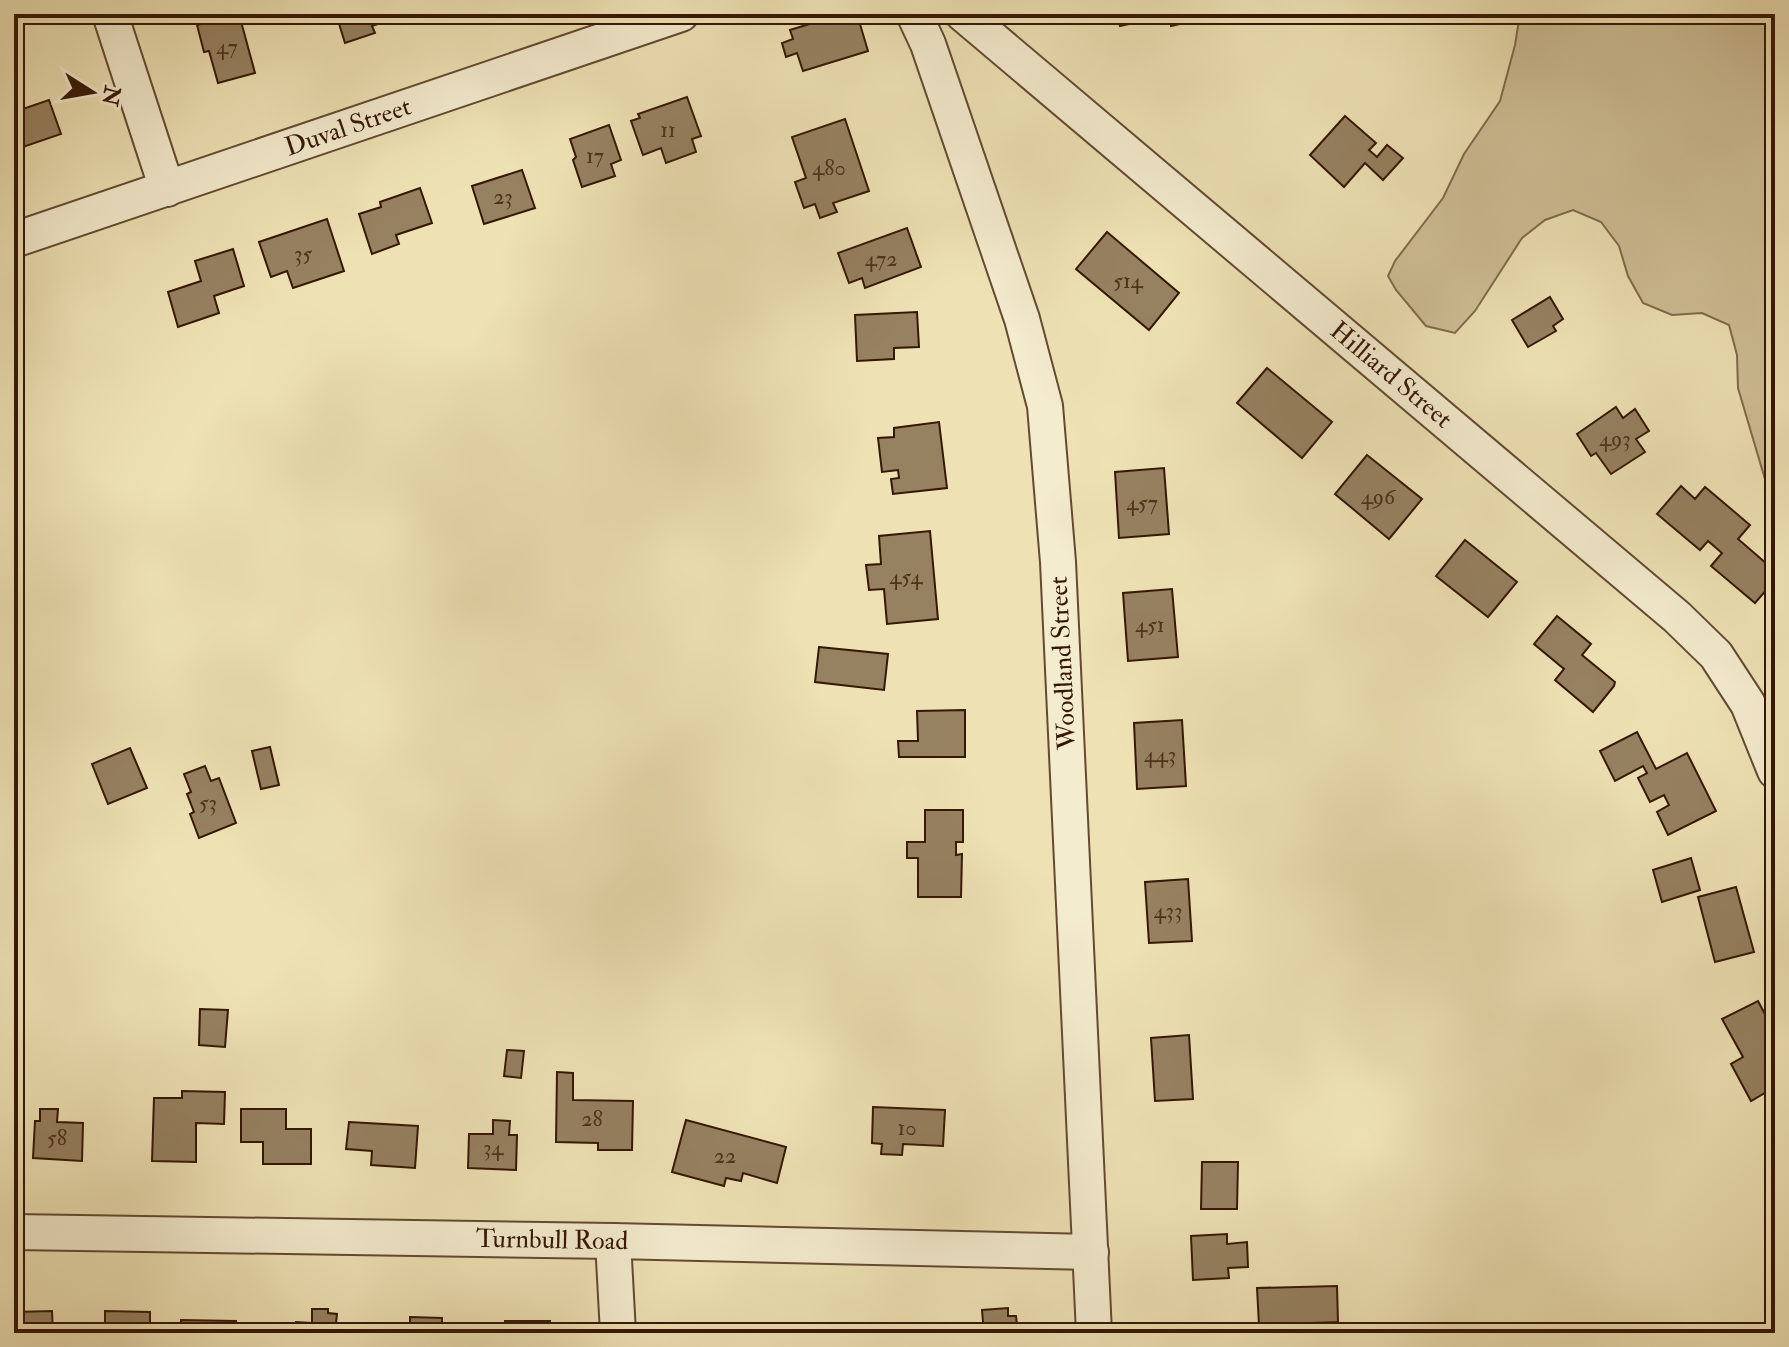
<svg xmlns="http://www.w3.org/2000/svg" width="1789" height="1347" viewBox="0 0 1789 1347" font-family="'IM FELL Double Pica',serif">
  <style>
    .green { fill: #cfbf97; stroke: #826b4e; stroke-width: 2 }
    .building { fill: #968161; stroke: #361705; stroke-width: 2 }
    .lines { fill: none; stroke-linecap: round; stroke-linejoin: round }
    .minor-casing { stroke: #644a31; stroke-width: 38 }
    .minor { stroke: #f4eccf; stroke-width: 34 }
    .labels { text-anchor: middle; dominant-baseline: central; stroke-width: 6; stroke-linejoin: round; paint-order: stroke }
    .number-label { font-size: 22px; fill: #4e321c }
    .street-label { font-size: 26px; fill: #361705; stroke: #f4eccf }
  </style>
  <rect width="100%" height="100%" fill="#eee2b5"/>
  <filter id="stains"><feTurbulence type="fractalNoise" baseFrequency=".0025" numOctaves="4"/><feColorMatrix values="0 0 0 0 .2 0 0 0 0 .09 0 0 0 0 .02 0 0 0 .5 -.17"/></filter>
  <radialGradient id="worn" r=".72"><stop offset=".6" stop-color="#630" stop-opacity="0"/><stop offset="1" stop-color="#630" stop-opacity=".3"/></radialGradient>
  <!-- green -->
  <path class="green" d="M 1520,14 L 1775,14 L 1775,513 L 1738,388 L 1737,355 L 1729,325 L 1702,313 L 1672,315 L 1643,303 L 1628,276 L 1619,246 L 1601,222 L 1573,210 L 1545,220 L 1522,238 L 1475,311 L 1455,333 L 1426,326 L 1396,290 L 1388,276 L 1395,261 L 1443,198 L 1464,154 L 1500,101 L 1515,45 Z"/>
  <!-- building -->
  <g class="building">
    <path d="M 239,14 L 255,73 L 218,83 L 209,51 L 204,52 L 197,25 Z"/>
    <path d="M 336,14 L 406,14 L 372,26 L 375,33 L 345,43 Z"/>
    <path d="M 842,14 L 857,14 L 868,51 L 803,71 L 797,53 L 786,57 L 782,43 L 793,39 L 790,30 Z"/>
    <path d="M 1117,14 L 1223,14 L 1171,26 L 1169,15 L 1120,26 Z"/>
    <path d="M 687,97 L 701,136 L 692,139 L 696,152 L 666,163 L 661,148 L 643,155 L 631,121 L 640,118 L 638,114 Z"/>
    <path d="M 49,100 L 61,134 L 20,148 L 14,129 L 14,112 Z"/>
    <path d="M 1345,116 L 1376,143 L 1369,150 L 1377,157 L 1387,145 L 1403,158 L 1383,180 L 1365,163 L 1344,187 L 1310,155 Z"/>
    <path d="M 845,119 L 869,191 L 833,203 L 837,212 L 820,218 L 815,204 L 804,208 L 795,182 L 806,178 L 792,137 Z"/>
    <path d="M 609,125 L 621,160 L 611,164 L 615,176 L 582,187 L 573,160 L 576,157 L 570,139 Z"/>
    <path d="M 522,170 L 535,208 L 484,224 L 472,186 Z"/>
    <path d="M 420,188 L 432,223 L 396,235 L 399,244 L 372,254 L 359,214 L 381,207 L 380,202 Z"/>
    <path d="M 327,219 L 344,271 L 293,288 L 287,271 L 271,277 L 259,242 Z"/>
    <path d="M 907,228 L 921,267 L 865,288 L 862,278 L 849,283 L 838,253 Z"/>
    <path d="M 1107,232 L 1179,293 L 1149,330 L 1076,269 Z"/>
    <path d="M 233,249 L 244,286 L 214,296 L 219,313 L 178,327 L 168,292 L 201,281 L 195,261 Z"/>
    <path d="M 1550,297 L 1563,319 L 1553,326 L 1556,331 L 1528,347 L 1512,320 Z"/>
    <path d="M 917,312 L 919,347 L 894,348 L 894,359 L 857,361 L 855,315 Z"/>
    <path d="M 1267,368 L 1332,422 L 1302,458 L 1237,403 Z"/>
    <path d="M 1616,407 L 1623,418 L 1635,409 L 1649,431 L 1636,439 L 1645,452 L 1611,474 L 1596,453 L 1591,456 L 1577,434 Z"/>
    <path d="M 939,422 L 947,488 L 893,494 L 891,479 L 899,478 L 898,470 L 882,472 L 878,438 L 894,437 L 894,428 Z"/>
    <path d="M 1367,455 L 1422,499 L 1389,539 L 1335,494 Z"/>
    <path d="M 1164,468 L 1169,534 L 1119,538 L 1115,472 Z"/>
    <path d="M 1681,486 L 1695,499 L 1705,487 L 1750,525 L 1738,539 L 1775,571 L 1775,580 L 1755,603 L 1711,566 L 1722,553 L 1708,541 L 1700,550 L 1657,514 Z"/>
    <path d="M 930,531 L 938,619 L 887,624 L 884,589 L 869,590 L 866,565 L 881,564 L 879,536 Z"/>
    <path d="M 1465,540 L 1517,582 L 1488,617 L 1436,576 Z"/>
    <path d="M 1172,589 L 1178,657 L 1128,661 L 1123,593 Z"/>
    <path d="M 1557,616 L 1591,644 L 1582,655 L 1615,682 L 1614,686 L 1593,712 L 1555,680 L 1564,669 L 1534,644 Z"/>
    <path d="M 819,647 L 888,654 L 884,690 L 815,682 Z"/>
    <path d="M 965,710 L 965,757 L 899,757 L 898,741 L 918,741 L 917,711 Z"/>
    <path d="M 1182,720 L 1186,786 L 1137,789 L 1134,723 Z"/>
    <path d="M 1637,732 L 1656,769 L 1687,753 L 1716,811 L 1668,835 L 1657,812 L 1669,805 L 1664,795 L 1650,802 L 1638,778 L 1647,773 L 1643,766 L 1615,781 L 1600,751 Z"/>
    <path d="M 270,747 L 279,785 L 261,789 L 252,751 Z"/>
    <path d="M 130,748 L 147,788 L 108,804 L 92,764 Z"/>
    <path d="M 205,766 L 211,781 L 219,778 L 236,823 L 199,838 L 190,814 L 194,812 L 187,794 L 191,792 L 184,774 Z"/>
    <path d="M 925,810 L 963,810 L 963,842 L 956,842 L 956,855 L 962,854 L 961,897 L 918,897 L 918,858 L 907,858 L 907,842 L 925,842 Z"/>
    <path d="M 1691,858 L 1700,890 L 1662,902 L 1653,870 Z"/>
    <path d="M 1188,879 L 1192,941 L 1149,943 L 1145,882 Z"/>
    <path d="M 1736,887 L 1754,952 L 1715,962 L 1698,897 Z"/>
    <path d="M 1758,1001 L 1775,1033 L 1775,1087 L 1751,1101 L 1731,1064 L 1743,1057 L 1722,1019 Z"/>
    <path d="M 200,1009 L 228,1010 L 225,1047 L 199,1045 Z"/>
    <path d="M 1189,1035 L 1193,1099 L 1155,1101 L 1151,1038 Z"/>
    <path d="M 507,1050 L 524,1051 L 521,1078 L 504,1076 Z"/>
    <path d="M 557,1072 L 573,1073 L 573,1100 L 633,1101 L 632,1150 L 598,1150 L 598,1143 L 556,1142 Z"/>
    <path d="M 182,1091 L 225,1092 L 224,1124 L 196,1123 L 196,1162 L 152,1161 L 154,1098 L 182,1098 Z"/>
    <path d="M 873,1107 L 945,1110 L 943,1146 L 903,1144 L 902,1155 L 881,1154 L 882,1144 L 872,1143 Z"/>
    <path d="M 40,1109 L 58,1109 L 57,1122 L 83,1123 L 82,1161 L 33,1158 L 35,1121 L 40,1121 Z"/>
    <path d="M 241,1109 L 286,1109 L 286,1129 L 311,1129 L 311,1164 L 263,1164 L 263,1142 L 241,1142 Z"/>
    <path d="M 493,1120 L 510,1121 L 509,1135 L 517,1135 L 516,1170 L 468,1168 L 469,1134 L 493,1134 Z"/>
    <path d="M 686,1120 L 786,1147 L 777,1183 L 743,1173 L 741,1181 L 726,1178 L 724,1186 L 672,1172 Z"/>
    <path d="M 349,1122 L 418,1126 L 415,1168 L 371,1165 L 372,1151 L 346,1149 Z"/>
    <path d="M 1202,1162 L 1238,1162 L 1237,1209 L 1201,1209 Z"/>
    <path d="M 1227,1234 L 1227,1244 L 1247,1242 L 1248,1267 L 1228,1268 L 1229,1278 L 1193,1280 L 1191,1236 Z"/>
    <path d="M 1337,1286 L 1338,1322 L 1259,1325 L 1257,1288 Z"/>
    <path d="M 1008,1308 L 1008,1316 L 1016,1316 L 1018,1333 L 984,1333 L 982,1310 Z"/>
    <path d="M 312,1309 L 328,1309 L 328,1313 L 337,1314 L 336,1323 L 343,1323 L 342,1333 L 296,1333 L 296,1322 L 312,1323 Z"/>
    <path d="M 52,1311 L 53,1333 L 14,1333 L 14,1312 Z"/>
    <path d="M 105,1311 L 150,1312 L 150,1333 L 105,1333 Z"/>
    <path d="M 410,1317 L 442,1318 L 442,1325 L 459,1325 L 458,1333 L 410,1333 Z"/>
    <path d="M 181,1320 L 236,1321 L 236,1333 L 181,1333 Z"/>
    <rect x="505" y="1321" width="45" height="12"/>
    <path d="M 678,1324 L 721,1325 L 721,1333 L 677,1333 Z"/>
    <path d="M 790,1324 L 830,1326 L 829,1333 L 790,1333 Z"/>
  </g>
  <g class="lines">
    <defs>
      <g id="minor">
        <path d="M 110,14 L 167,189"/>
        <path d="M 914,14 L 928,44 L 1022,319 L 1045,406 L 1058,562 L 1094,1333"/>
        <path d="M 963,14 L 1677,617 L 1716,655 L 1748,704 L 1775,771"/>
        <path d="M 14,240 L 681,14"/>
        <path d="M 14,1232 L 613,1241 L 1091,1252"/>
        <path d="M 613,1241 L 618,1333"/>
      </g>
    </defs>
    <!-- minor casing -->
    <use href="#minor" class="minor-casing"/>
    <!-- minor -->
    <use href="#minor" class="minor"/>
  </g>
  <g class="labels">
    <!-- number labels -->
    <g class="number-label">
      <text x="227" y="47">47</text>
      <text x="668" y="130">11</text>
      <text x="595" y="156">17</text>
      <text x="829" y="168">480</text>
      <text x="503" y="197">23</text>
      <text x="303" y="254">35</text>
      <text x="881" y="259">472</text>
      <text x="1128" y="281">514</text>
      <text x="1615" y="439">493</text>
      <text x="1378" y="497">496</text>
      <text x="1142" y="503">457</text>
      <text x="906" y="577">454</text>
      <text x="1150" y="625">451</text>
      <text x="1160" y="755">443</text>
      <text x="208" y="803">53</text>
      <text x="1168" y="911">433</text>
      <text x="592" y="1119">28</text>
      <text x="907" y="1128">10</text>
      <text x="57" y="1138">58</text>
      <text x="493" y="1148">34</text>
      <text x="725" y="1156">22</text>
    </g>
    <!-- street labels -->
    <g class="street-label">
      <text transform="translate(348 127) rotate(-19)">Duval Street</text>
      <text transform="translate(1391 375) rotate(40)">Hilliard Street</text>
      <text transform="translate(1063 663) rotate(-93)">Woodland Street</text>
      <text transform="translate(552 1240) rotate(1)">Turnbull Road</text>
    </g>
  </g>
  <!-- margin -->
  <rect width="1789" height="1347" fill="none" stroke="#eee2b5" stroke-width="48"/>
  <rect x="16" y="16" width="1757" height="1315" fill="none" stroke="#361705" stroke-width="4"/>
  <rect x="24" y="24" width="1741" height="1299" fill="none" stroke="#361705" stroke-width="2"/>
  <!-- north arrow -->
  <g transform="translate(92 92) rotate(101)" stroke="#f4eccf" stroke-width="6" paint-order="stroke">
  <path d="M0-6L14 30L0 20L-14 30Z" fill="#361705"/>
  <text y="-12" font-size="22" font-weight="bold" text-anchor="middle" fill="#361705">N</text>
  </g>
  <rect width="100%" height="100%" filter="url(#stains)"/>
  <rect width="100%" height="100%" fill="url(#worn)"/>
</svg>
